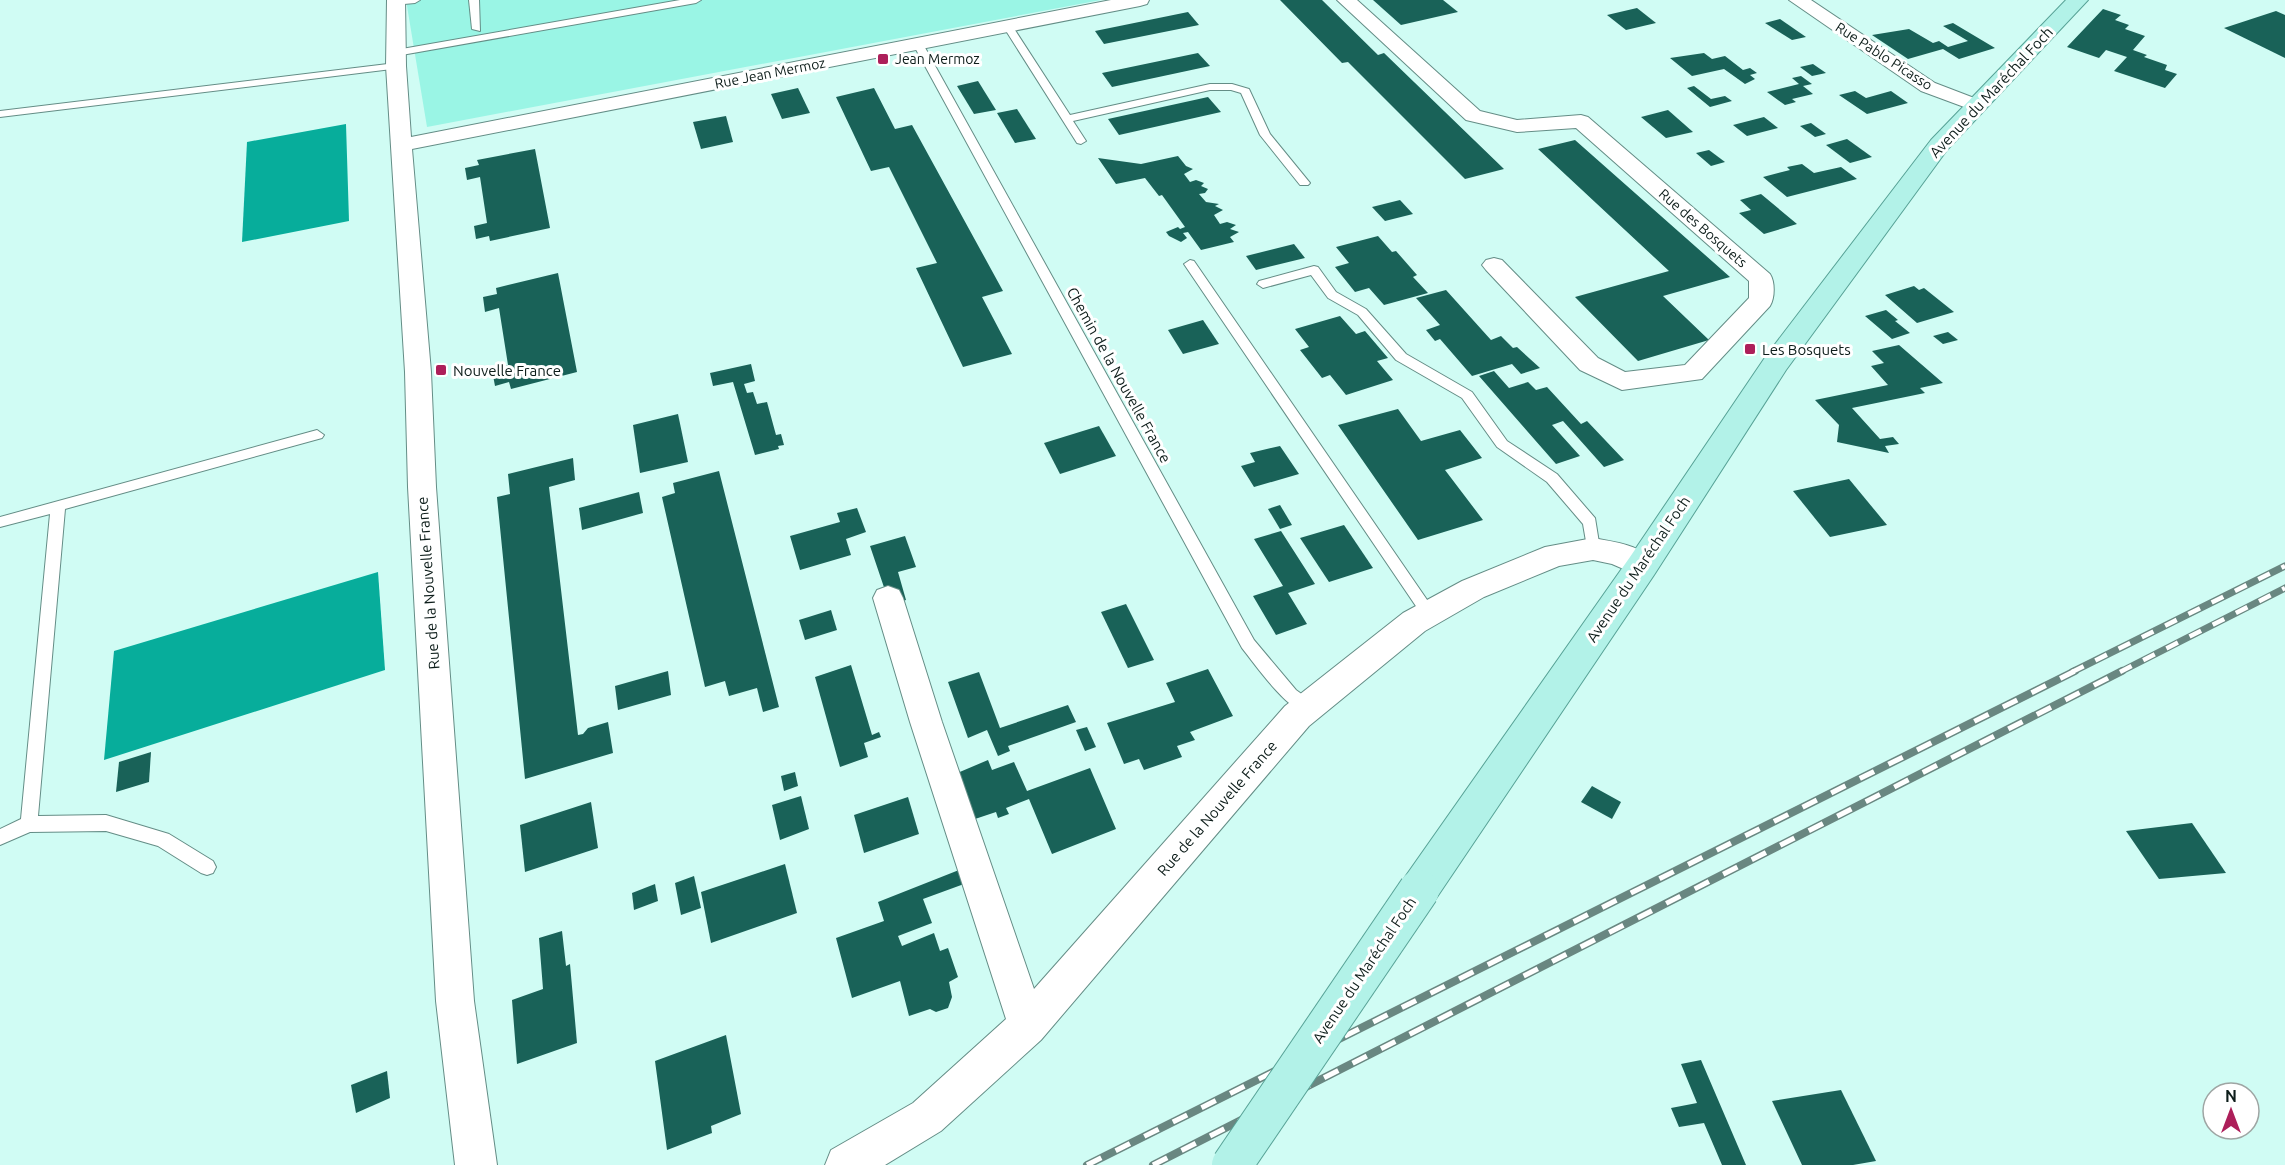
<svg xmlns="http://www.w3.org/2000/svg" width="2285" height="1165" viewBox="0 0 2285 1165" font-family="Ubuntu,sans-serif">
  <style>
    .green { fill: #9af5e5 }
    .water { fill: #07ad9b }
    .building { fill: #196258 }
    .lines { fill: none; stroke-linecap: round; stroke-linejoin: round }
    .lane-casing { stroke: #648d86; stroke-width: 2 }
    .street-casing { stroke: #648d86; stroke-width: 2 }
    .primary-casing { stroke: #57a296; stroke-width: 2 }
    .lane { fill: #fff; fill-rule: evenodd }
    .street { fill: #fff; fill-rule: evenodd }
    .primary { fill: #b2f2e8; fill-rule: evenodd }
    .rail-far1-casing { stroke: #698781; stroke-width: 7 }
    .rail-casing { stroke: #698781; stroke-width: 8 }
    .rail-far1 { stroke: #fff; stroke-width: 4.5; stroke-dasharray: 13; stroke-linecap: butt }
    .rail { stroke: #fff; stroke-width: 5; stroke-dasharray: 16; stroke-linecap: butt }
    .primary-bridge-casing { stroke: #57a296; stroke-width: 42; stroke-linecap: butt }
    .primary-bridge { stroke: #b2f2e8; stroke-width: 40 }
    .poi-dot { fill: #ad1f5a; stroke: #fff; stroke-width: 2 }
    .labels { text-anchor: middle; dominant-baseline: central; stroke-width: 6; stroke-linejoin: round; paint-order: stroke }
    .far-street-label { font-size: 14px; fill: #0d1d1a; stroke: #fff }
    .far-poi-label { font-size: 14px; fill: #0d1d1a; stroke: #fff; text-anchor: start }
    .street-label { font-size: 15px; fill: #0d1d1a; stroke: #fff }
    .poi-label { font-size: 15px; fill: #0d1d1a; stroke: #fff; text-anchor: start }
  </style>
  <rect width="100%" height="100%" fill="#d0fcf4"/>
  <!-- green -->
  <path class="green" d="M 406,0 L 1101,0 L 427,127 Z"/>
  <!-- water -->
  <g class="water">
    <path d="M 346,124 L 349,221 L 242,242 L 247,142 Z"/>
    <path d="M 378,572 L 385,670 L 104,760 L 114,651 Z"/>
  </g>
  <!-- building -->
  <g class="building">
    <path d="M 1280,0 L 1322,0 L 1378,55 L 1384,53 L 1504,169 L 1465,179 L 1348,62 L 1342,63 Z"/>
    <path d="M 1373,0 L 1443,0 L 1458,12 L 1401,25 Z"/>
    <path d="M 1637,8 L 1656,23 L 1626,30 L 1607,15 Z"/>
    <path d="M 2103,9 L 2121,15 L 2115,20 L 2129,25 L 2125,29 L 2145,36 L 2133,50 L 2147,55 L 2144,57 L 2167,65 L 2165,70 L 2177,74 L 2165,88 L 2114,71 L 2127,57 L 2106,50 L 2099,58 L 2067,47 Z"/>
    <path d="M 2276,11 L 2285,15 L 2285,58 L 2224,28 Z"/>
    <path d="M 1188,12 L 1199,25 L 1104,44 L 1095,31 Z"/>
    <path d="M 1780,19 L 1806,37 L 1792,40 L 1765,23 Z"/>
    <path d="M 1953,23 L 1995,48 L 1959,59 L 1943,49 L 1908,59 L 1872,35 L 1909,29 L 1933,43 L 1939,41 L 1948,47 L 1968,41 L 1943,26 Z"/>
    <path d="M 1198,53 L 1210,66 L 1112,87 L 1102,73 Z"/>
    <path d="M 1704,53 L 1712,59 L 1725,56 L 1743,70 L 1750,68 L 1757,73 L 1750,75 L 1755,79 L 1745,84 L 1724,69 L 1692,76 L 1670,58 Z"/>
    <path d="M 1813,64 L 1826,73 L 1812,76 L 1800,67 Z"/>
    <path d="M 1801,76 L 1812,84 L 1803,86 L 1813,94 L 1792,99 L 1796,102 L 1785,105 L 1767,92 L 1799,84 L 1792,78 Z"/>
    <path d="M 978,81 L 996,110 L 974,114 L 957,86 Z"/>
    <path d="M 1694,86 L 1711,99 L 1725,96 L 1732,101 L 1710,107 L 1687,88 Z"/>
    <path d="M 798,88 L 810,113 L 782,119 L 771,94 Z"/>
    <path d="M 874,88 L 895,129 L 912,125 L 1003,291 L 982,297 L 1012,354 L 963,367 L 916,268 L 937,263 L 889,167 L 871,171 L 836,97 Z"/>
    <path d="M 1855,91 L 1866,98 L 1891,91 L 1908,103 L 1867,114 L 1839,95 Z"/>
    <path d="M 1208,97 L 1221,112 L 1119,135 L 1108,119 Z"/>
    <path d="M 1017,109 L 1036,139 L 1015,143 L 997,113 Z"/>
    <path d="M 1668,110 L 1693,132 L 1666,138 L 1641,117 Z"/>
    <path d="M 726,116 L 733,142 L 701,149 L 693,122 Z"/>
    <path d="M 1764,117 L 1778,128 L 1747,136 L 1733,125 Z"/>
    <path d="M 1811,123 L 1826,134 L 1815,137 L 1800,126 Z"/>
    <path d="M 1847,139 L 1872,157 L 1850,163 L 1826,145 Z"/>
    <path d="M 1575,140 L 1730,277 L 1663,296 L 1709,340 L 1638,361 L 1575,297 L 1669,271 L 1538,149 Z"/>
    <path d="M 535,149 L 550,228 L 490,241 L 489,236 L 476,239 L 474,226 L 487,223 L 480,177 L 467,180 L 465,168 L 479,165 L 477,160 Z"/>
    <path d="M 1709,150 L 1725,162 L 1711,166 L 1696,153 Z"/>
    <path d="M 1178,156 L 1186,166 L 1193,169 L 1184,174 L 1190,182 L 1196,180 L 1204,183 L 1201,186 L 1208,189 L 1205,193 L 1199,194 L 1206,202 L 1219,204 L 1215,206 L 1223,210 L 1214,215 L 1220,224 L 1227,222 L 1236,225 L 1230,229 L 1239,232 L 1230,237 L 1234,242 L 1201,250 L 1188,232 L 1183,233 L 1187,238 L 1181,242 L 1169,236 L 1166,232 L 1178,227 L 1180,229 L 1185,227 L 1162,195 L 1159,196 L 1145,178 L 1116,184 L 1098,158 L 1141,164 Z"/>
    <path d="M 1802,164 L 1814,173 L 1841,167 L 1857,179 L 1787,197 L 1763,177 L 1790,170 L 1787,167 Z"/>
    <path d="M 1761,194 L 1797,224 L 1764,234 L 1739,213 L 1751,210 L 1740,200 Z"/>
    <path d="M 1400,200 L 1413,214 L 1385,221 L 1372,207 Z"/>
    <path d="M 1378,236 L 1392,252 L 1396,251 L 1417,275 L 1413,277 L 1428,293 L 1384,305 L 1369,288 L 1355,292 L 1335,267 L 1349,263 L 1336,247 Z"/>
    <path d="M 1294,244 L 1305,258 L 1256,270 L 1246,256 Z"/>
    <path d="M 558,273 L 577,372 L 511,389 L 509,382 L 495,386 L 492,370 L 508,365 L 499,308 L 485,312 L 483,297 L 497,294 L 496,288 Z"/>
    <path d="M 1914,286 L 1919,290 L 1924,288 L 1954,312 L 1917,323 L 1885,295 Z"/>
    <path d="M 1446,290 L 1491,340 L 1501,336 L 1513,348 L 1517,347 L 1540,368 L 1521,374 L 1512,364 L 1472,376 L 1440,339 L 1435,341 L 1426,330 L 1440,325 L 1416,298 Z"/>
    <path d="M 1886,310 L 1898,320 L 1895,321 L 1910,333 L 1892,339 L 1865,316 Z"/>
    <path d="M 1340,316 L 1356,334 L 1365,331 L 1388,358 L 1377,361 L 1393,380 L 1346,395 L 1330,375 L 1322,378 L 1300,350 L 1309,347 L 1295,329 Z"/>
    <path d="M 1203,320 L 1219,344 L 1183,354 L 1168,330 Z"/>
    <path d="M 1948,332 L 1958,340 L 1943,344 L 1933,336 Z"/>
    <path d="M 1899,345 L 1943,383 L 1920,388 L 1925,393 L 1852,408 L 1880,439 L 1893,437 L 1899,444 L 1885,446 L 1889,453 L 1837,442 L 1839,425 L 1815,400 L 1888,385 L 1871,366 L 1884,363 L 1872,351 Z"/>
    <path d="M 751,364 L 755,381 L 744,384 L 747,393 L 753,392 L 757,404 L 767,402 L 776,435 L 781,434 L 784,445 L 778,446 L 779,449 L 755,455 L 733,382 L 713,386 L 710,373 Z"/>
    <path d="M 1494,371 L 1509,388 L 1528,382 L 1536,390 L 1547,387 L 1581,424 L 1587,421 L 1624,460 L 1604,467 L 1563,421 L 1552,425 L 1580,456 L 1556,464 L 1479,376 Z"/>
    <path d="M 1398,409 L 1421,441 L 1460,430 L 1482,458 L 1445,470 L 1483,520 L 1418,540 L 1338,425 Z"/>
    <path d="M 678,414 L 688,462 L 640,473 L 633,425 Z"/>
    <path d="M 1099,426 L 1116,456 L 1060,474 L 1044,443 Z"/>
    <path d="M 1280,446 L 1299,474 L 1254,487 L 1241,466 L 1255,462 L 1250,453 Z"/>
    <path d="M 573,458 L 575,480 L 549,487 L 578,735 L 583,734 L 588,728 L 608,722 L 613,753 L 525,779 L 497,497 L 510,494 L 508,474 Z"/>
    <path d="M 719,471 L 779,707 L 763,712 L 757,688 L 729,696 L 725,681 L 705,687 L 662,497 L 675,493 L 673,483 Z"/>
    <path d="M 1849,479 L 1887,525 L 1830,537 L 1793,491 Z"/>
    <path d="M 639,492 L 643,513 L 582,530 L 579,508 Z"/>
    <path d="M 1280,505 L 1292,525 L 1280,529 L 1268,509 Z"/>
    <path d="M 857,508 L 866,532 L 846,539 L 851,555 L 800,570 L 790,536 L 840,522 L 837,513 Z"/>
    <path d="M 1344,525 L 1373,568 L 1329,582 L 1300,538 Z"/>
    <path d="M 1281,531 L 1315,584 L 1288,593 L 1307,624 L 1276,635 L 1253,596 L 1283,586 L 1254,539 Z"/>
    <path d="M 905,536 L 916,567 L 898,572 L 906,600 L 890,605 L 870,546 Z"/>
    <path d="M 1126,604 L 1154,660 L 1128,668 L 1101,612 Z"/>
    <path d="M 831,610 L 837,630 L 805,640 L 799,620 Z"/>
    <path d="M 851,665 L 872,735 L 879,732 L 881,737 L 864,743 L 868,757 L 840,767 L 815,677 Z"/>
    <path d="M 1208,669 L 1233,716 L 1190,732 L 1195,740 L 1177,746 L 1182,757 L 1144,770 L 1139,759 L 1124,764 L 1107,723 L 1175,702 L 1166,683 Z"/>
    <path d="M 668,671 L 671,695 L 618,710 L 615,686 Z"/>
    <path d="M 979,672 L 1000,728 L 1068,705 L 1076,722 L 1008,746 L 1010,751 L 998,756 L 987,730 L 968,738 L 948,682 Z"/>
    <path d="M 1087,727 L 1096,747 L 1085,751 L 1076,730 Z"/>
    <path d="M 151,752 L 149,782 L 116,792 L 119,762 Z"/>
    <path d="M 988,760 L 992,770 L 1014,762 L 1027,791 L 1090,768 L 1116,829 L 1052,854 L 1029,799 L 1006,808 L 1009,814 L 998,818 L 996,812 L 972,820 L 955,774 Z"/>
    <path d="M 795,772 L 798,786 L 784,791 L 781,776 Z"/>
    <path d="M 1592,786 L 1621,802 L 1612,819 L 1581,802 Z"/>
    <path d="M 801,796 L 809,829 L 780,840 L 772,805 Z"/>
    <path d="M 908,797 L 919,834 L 864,853 L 854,815 Z"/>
    <path d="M 591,802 L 598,848 L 525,872 L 520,825 Z"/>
    <path d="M 2192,823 L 2226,873 L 2159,879 L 2126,831 Z"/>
    <path d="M 785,864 L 797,913 L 711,943 L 701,892 Z"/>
    <path d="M 959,870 L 964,884 L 923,899 L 932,923 L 898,936 L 902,946 L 934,933 L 940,951 L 948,948 L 958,977 L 949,982 L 952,997 L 948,1008 L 936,1012 L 930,1009 L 909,1016 L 900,981 L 852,998 L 836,938 L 884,921 L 878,902 Z"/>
    <path d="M 694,876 L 701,908 L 681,915 L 675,883 Z"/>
    <path d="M 655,884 L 658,901 L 634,910 L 632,893 Z"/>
    <path d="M 562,931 L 566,966 L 570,964 L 577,1043 L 517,1064 L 512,1000 L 543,989 L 539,938 Z"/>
    <path d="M 726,1035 L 741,1114 L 711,1126 L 712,1133 L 667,1150 L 655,1061 Z"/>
    <path d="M 1701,1060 L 1746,1165 L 1722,1165 L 1704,1123 L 1679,1127 L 1671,1108 L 1697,1103 L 1681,1064 Z"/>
    <path d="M 387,1071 L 390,1098 L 356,1113 L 351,1085 Z"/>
    <path d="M 1841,1090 L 1876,1161 L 1853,1165 L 1802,1165 L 1772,1101 Z"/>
  </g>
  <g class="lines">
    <defs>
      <g id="lane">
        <path d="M 396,0 L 420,0 L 415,3 L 393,5 L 393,1 Z"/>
        <path d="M 469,0 L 479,0 L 480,31 L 472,29 Z"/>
        <path d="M 680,0 L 701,0 L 696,3 L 396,56 L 391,53 L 396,50 Z"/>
        <path d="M 1005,24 L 1011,24 L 1070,115 L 1210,84 L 1232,84 L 1249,89 L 1270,134 L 1310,183 L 1308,185 L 1300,185 L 1260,135 L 1241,93 L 1231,90 L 1210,90 L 1073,121 L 1086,141 L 1081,144 L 1077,143 L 1003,26 Z"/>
        <path d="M 915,42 L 923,44 L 1254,640 L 1296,690 L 1314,703 L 1316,708 L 1314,713 C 1293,720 1255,664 1242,648 L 913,44 Z"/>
        <path d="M 396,63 L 400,64 L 400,68 L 0,117 L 0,111 Z"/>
        <path d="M 1190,260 L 1194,261 L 1434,610 L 1437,614 L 1434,618 L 1424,618 L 1184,264 Z"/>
        <path d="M 1314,266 L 1318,267 L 1336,292 L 1366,309 L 1406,354 L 1472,392 L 1507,441 L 1557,474 L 1595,518 L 1600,549 L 1598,553 L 1588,553 L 1583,524 L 1547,482 L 1497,447 L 1462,398 L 1396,360 L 1358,315 L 1328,298 L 1311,275 L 1263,288 L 1257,284 L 1259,281 Z"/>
        <path d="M 317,430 L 324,435 L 322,438 L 65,509 L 38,816 L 106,815 L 169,834 L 213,861 L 216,867 L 213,873 L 207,875 L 201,873 L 158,846 L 106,831 L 30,832 L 0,845 L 0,829 L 21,819 L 50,514 L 0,527 L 0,517 Z"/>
      </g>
      <g id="street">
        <path d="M 387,0 L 405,0 L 406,66 L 411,137 L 1111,0 L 1149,0 L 1147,4 L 1140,6 L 412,149 L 431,372 L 436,487 L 474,1001 L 497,1165 L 455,1165 L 436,1001 L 408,487 L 405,372 L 386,66 Z"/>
        <path d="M 1337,0 L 1357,0 L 1480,111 L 1517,120 L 1581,115 L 1588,117 L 1770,274 C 1775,282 1775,297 1770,306 L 1702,379 L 1622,390 L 1580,370 L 1486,270 L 1482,265 L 1486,260 L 1494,258 L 1502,260 L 1598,358 L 1625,372 L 1685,365 L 1749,298 L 1749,281 L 1576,128 L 1517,132 L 1466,120 Z"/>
        <path d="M 1789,0 L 1811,0 L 1935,83 L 1982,101 L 1985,105 L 1982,109 L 1975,111 L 1921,91 Z"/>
        <path d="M 1593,538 C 1614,542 1646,545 1657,566 L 1652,574 L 1642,577 L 1612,564 L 1593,560 L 1559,566 L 1484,597 L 1425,631 L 1309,726 L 1041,1040 L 941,1131 L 885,1165 L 825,1165 L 831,1150 L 913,1103 L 1006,1019 L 910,722 L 873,598 L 877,590 L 888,586 L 899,590 L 903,598 L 942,722 L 1034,989 L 1285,706 L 1403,613 L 1462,581 L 1545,547 Z"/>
      </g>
      <path id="primary" d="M 2066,0 L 2088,0 L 1947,150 L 1786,370 L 1654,575 L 1433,903 L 1419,908 L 1405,903 L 1399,890 L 1405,877 L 1630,557 L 1766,356 L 1931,140 Z"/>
    </defs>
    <!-- lane casing -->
    <use href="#lane" class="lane-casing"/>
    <!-- street casing -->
    <use href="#street" class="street-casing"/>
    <!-- primary casing -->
    <use href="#primary" class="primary-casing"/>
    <!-- lane -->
    <use href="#lane" class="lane"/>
    <!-- street -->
    <use href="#street" class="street"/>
    <!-- primary -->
    <use href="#primary" class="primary"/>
    <defs>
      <g id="rail-far1">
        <path d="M 2072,672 L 2285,566"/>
        <path d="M 2120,672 L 2285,588"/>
      </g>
      <g id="rail">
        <path d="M 1087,1165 L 2075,671"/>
        <path d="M 1153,1165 L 2122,671"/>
      </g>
    </defs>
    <!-- rail-far1 casing -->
    <use href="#rail-far1" class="rail-far1-casing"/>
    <!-- rail casing -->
    <use href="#rail" class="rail-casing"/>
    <!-- rail-far1 -->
    <use href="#rail-far1" class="rail-far1"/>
    <!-- rail -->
    <use href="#rail" class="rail"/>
    <defs>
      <path id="primary-bridge" d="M 1232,1165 L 1419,890"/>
    </defs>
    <!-- primary-bridge casing -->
    <use href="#primary-bridge" class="primary-bridge-casing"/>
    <!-- primary-bridge -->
    <use href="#primary-bridge" class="primary-bridge"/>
  </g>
  <!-- markers -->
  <g class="poi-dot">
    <rect x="877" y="53" width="12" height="12" rx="3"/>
    <rect x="1744" y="343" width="12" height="12" rx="3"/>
    <rect x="435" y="364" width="12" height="12" rx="3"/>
  </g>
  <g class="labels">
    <!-- far-street labels -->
    <g class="far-street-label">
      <text transform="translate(1884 56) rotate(33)">Rue Pablo Picasso</text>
      <text transform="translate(770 73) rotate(-11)">Rue Jean Mermoz</text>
      <text transform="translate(1703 228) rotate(41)">Rue des Bosquets</text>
    </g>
    <!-- far-poi labels -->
    <g class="far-poi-label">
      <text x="895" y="59">Jean Mermoz</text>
    </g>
    <!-- street labels -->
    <g class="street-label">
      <text transform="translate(1991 92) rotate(-47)">Avenue du Maréchal Foch</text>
      <text transform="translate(1119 375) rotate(61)">Chemin de la Nouvelle France</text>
      <text transform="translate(1638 569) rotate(-56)">Avenue du Maréchal Foch</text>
      <text transform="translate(428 583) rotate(-94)">Rue de la Nouvelle France</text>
      <text transform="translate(1217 808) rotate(-49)">Rue de la Nouvelle France</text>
      <text transform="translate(1364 970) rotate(-56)">Avenue du Maréchal Foch</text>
    </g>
    <!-- poi labels -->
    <g class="poi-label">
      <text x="1762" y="349">Les Bosquets</text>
      <text x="453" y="370">Nouvelle France</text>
    </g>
  </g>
  <!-- north arrow -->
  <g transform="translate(2231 1111)"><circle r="28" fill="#ffffff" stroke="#9ea5a3" stroke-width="1.5"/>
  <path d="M0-4.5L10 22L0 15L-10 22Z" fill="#ad1f5a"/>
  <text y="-9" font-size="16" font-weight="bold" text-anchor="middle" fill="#0d1d1a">N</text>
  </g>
</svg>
